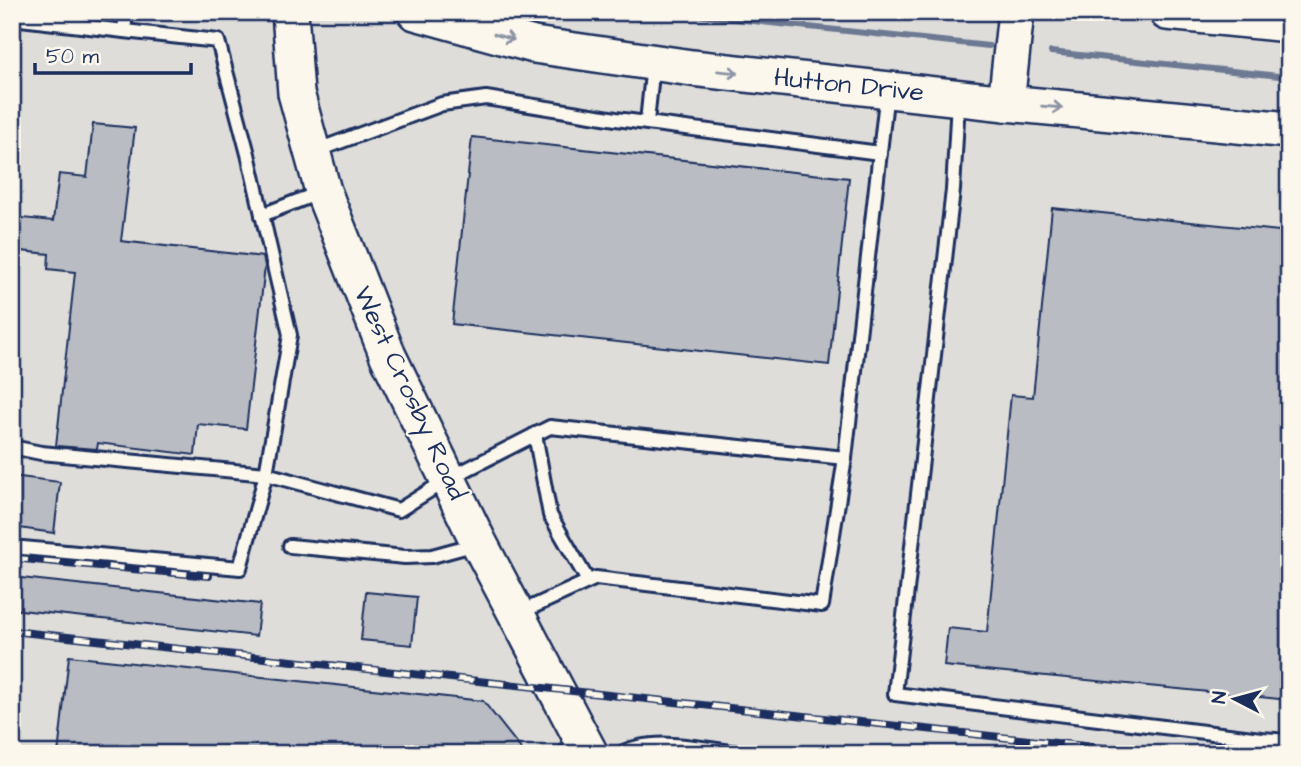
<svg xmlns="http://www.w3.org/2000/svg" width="1301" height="766" viewBox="0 0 1301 766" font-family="'Architects Daughter',sans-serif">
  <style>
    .built { fill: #deddda }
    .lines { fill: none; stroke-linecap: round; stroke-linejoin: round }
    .stream { stroke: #6d7892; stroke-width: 6 }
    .building { fill: #b9bcc3; stroke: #1b2f5e; stroke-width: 2 }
    .lane-casing { stroke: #1b2f5e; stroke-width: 18 }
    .secondary-casing { stroke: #1b2f5e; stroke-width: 40 }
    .lane { stroke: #fbf7ec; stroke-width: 12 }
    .secondary { stroke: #fbf7ec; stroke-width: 35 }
    .rail-casing { stroke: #1b2f5e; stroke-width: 8 }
    .rail { stroke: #fbf7ec; stroke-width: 5; stroke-dasharray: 16; stroke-linecap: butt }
    .oneway { stroke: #8b93a5 }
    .labels { text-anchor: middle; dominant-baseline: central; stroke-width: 5; stroke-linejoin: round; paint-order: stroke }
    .street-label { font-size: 26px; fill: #1b2f5e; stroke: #fbf7ec }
  </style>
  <rect width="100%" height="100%" fill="#eeebe4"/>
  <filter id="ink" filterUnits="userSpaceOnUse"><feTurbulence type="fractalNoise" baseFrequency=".0143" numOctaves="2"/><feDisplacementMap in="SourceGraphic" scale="14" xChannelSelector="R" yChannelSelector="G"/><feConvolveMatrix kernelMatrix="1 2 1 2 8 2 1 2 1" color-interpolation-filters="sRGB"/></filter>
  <g filter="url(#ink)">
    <!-- built -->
    <rect class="built" x="12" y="12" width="1277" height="742"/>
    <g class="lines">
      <!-- stream -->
      <g class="stream">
        <path d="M 667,12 L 989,46"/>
        <path d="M 1051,52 L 1289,77"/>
      </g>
    </g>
    <!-- building -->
    <g class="building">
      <path d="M 93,124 L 135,128 L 121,241 L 263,257 L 265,266 L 246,429 L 198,424 L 195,455 L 98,443 L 97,449 L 56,446 L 75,272 L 48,269 L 49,254 L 12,250 L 12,217 L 53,221 L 59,174 L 87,177 Z"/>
      <path d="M 472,137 L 849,178 L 829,365 L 452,324 Z"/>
      <path d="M 1052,208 L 1289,232 L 1289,635 L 1286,662 L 1289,663 L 1289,700 L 944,666 L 948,628 L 987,632 L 1011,395 L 1033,397 Z"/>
      <path d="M 12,476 L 60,482 L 54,533 L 12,527 Z"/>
      <path d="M 12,577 L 260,604 L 256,636 L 12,609 Z"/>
      <path d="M 366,592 L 417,597 L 412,645 L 361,640 Z"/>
      <path d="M 69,656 L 483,701 L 525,754 L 58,754 Z"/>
    </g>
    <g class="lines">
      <defs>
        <g id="lane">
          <path d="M 12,18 L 124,31"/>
          <path d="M 958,101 L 953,190 L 895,694 L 1261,739 L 1289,741"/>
          <path d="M 647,122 L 653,64"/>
          <path d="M 315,151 L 442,104 L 486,98 L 616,119 L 880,153"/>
          <path d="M 262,215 L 321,192"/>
          <path d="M 535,434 L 550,515 L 588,581"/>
          <path d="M 12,447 L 41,453 L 266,474 L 290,335 L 248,154 L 218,41 L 124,31 L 126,12"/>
          <path d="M 290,546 L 405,557 L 432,556 L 476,544"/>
          <path d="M 12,547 L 240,568 L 266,474 L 399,510 L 448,479 L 550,427 L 845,458 L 887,91"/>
          <path d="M 519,613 L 596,578 L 822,605 L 845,458"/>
          <path d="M 562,754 L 582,740"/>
          <path d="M 620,754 C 653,735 709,750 746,754"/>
        </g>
        <g id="secondary">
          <path d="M 290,12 L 296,93 L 323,191 L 388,356 L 479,543 L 590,754"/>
          <path d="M 415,12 L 534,45 L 692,68 L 1006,103 L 1289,130"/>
          <path d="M 1167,12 L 1289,24"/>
          <path d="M 1006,103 L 1016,12"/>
        </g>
      </defs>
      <!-- lane casing -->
      <use href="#lane" class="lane-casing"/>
      <!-- secondary casing -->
      <use href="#secondary" class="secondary-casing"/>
      <!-- lane -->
      <use href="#lane" class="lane"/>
      <!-- secondary -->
      <use href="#secondary" class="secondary"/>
      <defs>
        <g id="rail">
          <path d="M 12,558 L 209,576"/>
          <path d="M 12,631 L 1159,754"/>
        </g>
      </defs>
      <!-- rail casing -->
      <use href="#rail" class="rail-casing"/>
      <!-- rail -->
      <use href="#rail" class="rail"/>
    </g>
    <!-- one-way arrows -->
    <defs><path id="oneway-shaft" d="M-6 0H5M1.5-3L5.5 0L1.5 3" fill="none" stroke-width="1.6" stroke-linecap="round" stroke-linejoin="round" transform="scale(1.75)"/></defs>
    <g class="oneway">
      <use href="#oneway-shaft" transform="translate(504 37) rotate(16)"/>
      <use href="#oneway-shaft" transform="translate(728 72) rotate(6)"/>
      <use href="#oneway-shaft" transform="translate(1052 107) rotate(5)"/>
    </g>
  </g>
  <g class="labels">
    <!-- street labels -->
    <g class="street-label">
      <text transform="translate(849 85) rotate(6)">Hutton Drive</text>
      <text transform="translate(410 393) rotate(65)">West Crosby Road</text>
    </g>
  </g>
  <!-- margin -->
  <rect width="1301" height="766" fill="none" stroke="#fbf7ec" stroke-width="42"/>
  <rect x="21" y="21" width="1259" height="724" fill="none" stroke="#1b2f5e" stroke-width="2.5" filter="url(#ink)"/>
  <!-- north arrow -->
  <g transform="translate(1235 699) rotate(276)" stroke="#fbf7ec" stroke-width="5" paint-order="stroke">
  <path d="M0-5L12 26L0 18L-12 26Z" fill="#1b2f5e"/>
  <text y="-10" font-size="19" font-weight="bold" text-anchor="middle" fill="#1b2f5e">N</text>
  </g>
  <!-- scale -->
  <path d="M35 63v10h156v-10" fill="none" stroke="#1b2f5e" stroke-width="3.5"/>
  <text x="46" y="63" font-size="21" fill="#1b2f5e" stroke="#fbf7ec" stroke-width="5" paint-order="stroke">50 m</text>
</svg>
